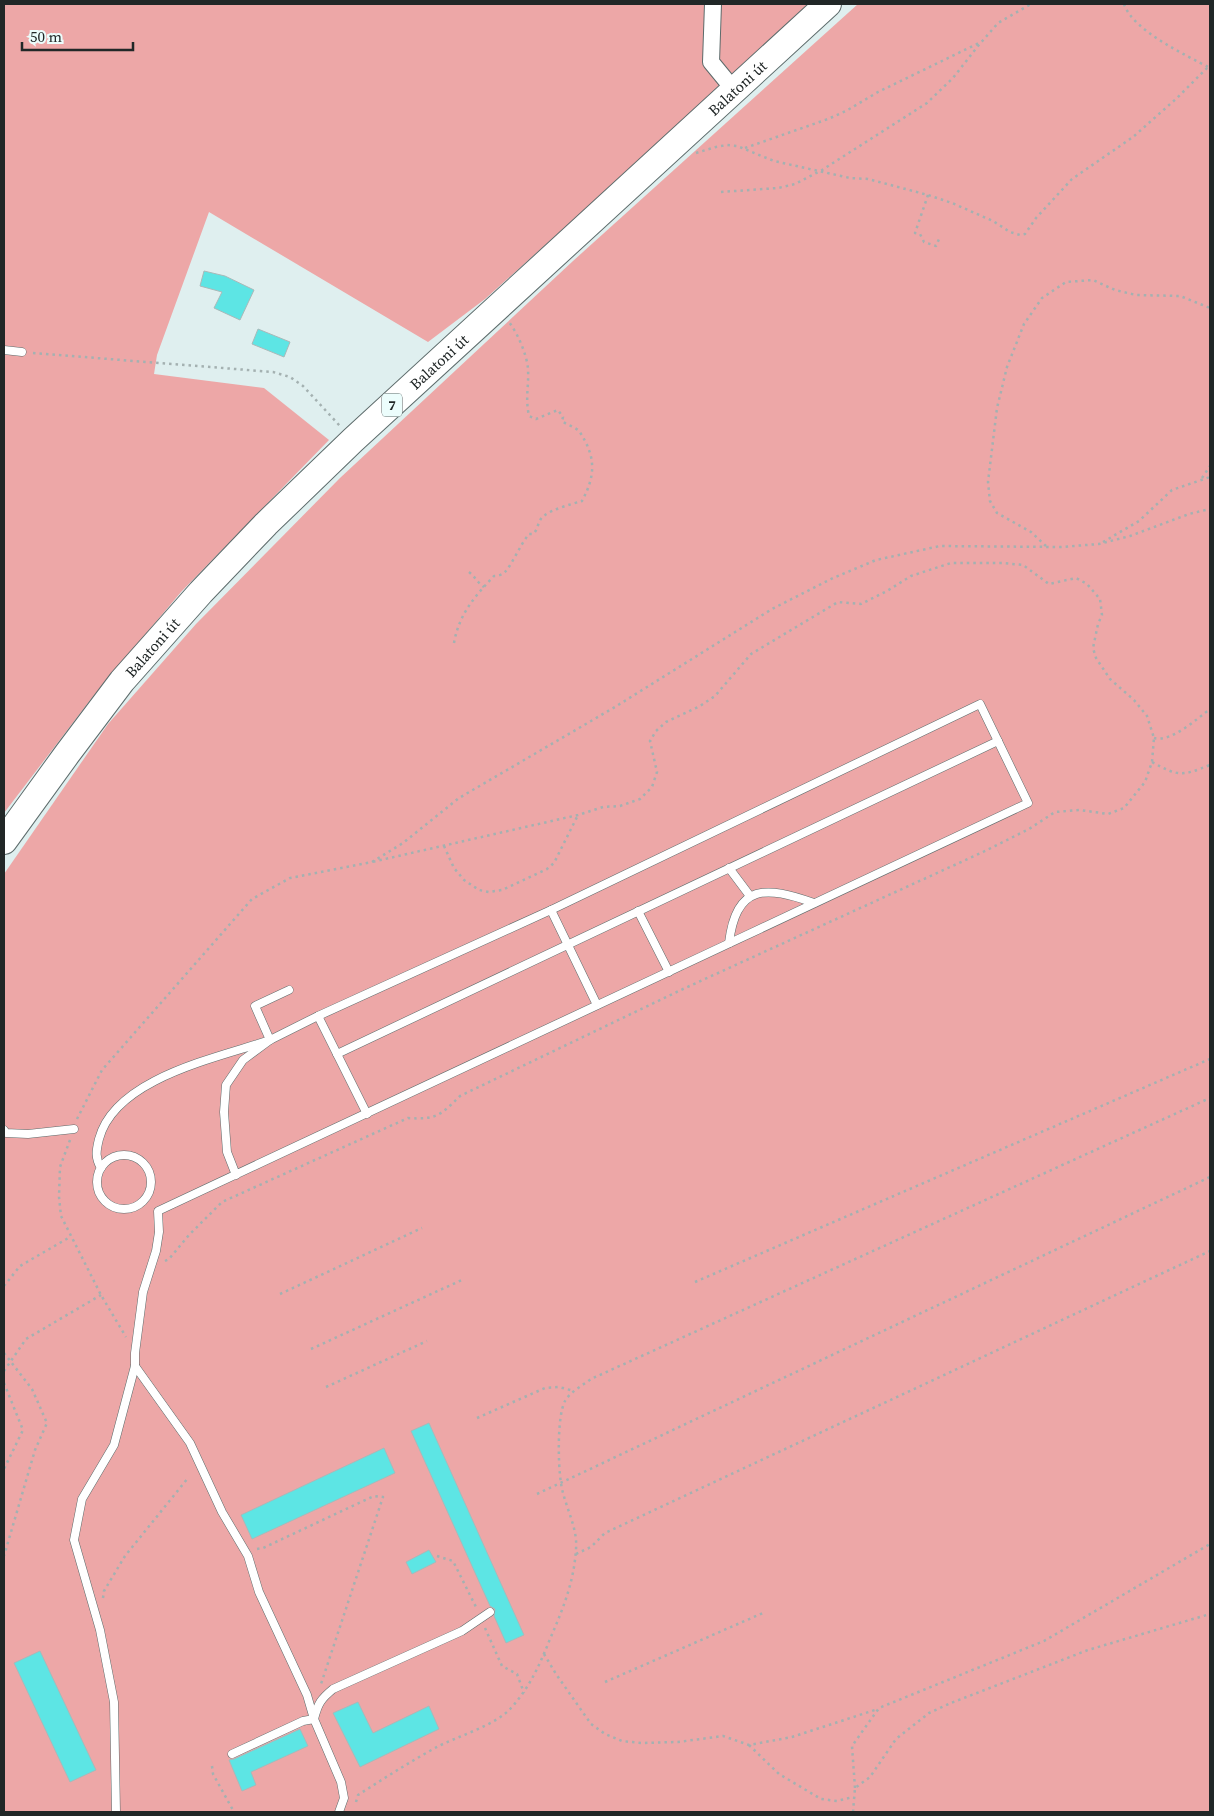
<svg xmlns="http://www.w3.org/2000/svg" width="1214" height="1816" viewBox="0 0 1214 1816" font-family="'Source Serif 4',serif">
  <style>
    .green { fill: #eda7a7 }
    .building { fill: #5de5e4; stroke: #a9b9b9 }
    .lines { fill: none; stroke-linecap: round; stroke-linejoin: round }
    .service-casing { stroke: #5d6b6b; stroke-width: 9 }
    .minor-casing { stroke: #5d6b6b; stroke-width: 18 }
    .primary-casing { stroke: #5d6b6b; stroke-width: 28 }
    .path { stroke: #a4b1b1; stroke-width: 2.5; stroke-dasharray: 2.5 4; stroke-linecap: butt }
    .service { stroke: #fff; stroke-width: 8 }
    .minor { stroke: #fff; stroke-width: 16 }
    .primary { stroke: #fff; stroke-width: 26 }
    .labels { text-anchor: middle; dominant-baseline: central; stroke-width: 4; stroke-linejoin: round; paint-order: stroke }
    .shield { fill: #ecfdfc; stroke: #5e6767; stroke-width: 1 }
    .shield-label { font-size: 14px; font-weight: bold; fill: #212727 }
    .street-label { font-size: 15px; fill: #212727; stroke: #ecfdfc }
  </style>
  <rect width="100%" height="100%" fill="#dfefef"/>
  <!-- green -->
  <g class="green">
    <path d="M 4,4 L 811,4 L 717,91 L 485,299 L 428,342 L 209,212 L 157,355 L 154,374 L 264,388 L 329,440 L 181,592 L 91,699 L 4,813 Z"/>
    <path d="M 858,4 L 1210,4 L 1210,1812 L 4,1812 L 4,874 L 108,724 L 196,624 L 340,478 L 573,261 Z"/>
  </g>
  <!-- building -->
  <g class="building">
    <path d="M 204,271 L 225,276 L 254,290 L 240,320 L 214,308 L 222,292 L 200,286 Z"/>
    <path d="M 258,329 L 290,342 L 284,357 L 252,344 Z"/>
    <path d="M 429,1423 L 524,1635 L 506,1643 L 494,1616 L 495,1609 L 490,1606 L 411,1431 Z"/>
    <path d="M 384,1448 L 395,1473 L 252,1539 L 241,1515 Z"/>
    <path d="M 429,1550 L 436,1562 L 412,1574 L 406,1562 Z"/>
    <path d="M 40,1651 L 96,1770 L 70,1782 L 14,1663 Z"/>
    <path d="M 358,1702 L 373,1733 L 429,1706 L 439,1729 L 360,1767 L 333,1713 Z"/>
    <path d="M 300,1729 L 308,1746 L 251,1772 L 256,1785 L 242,1791 L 229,1760 L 234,1759 Z"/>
  </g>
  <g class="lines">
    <defs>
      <g id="service">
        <path d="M 4,350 L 22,352"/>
        <path d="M 729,868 L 750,896"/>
        <path d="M 551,910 L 597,1005"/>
        <path d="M 638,911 L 669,972"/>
        <path d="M 729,943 C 736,883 766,886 814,903"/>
        <path d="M 318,1016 L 367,1114"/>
        <path d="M 337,1054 L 998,741"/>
        <path d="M 4,1130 L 6,1133 L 28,1134 L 74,1129"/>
        <circle cx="124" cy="1182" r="27"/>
        <path d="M 101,1168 C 95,1158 96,1151 99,1139 C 115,1078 217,1058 270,1040 L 255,1006 L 289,990"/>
        <path d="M 135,1366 L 190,1443 L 222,1512 L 248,1556 L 259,1592 L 307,1695 L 314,1719 L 341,1782 L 344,1798 L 339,1812"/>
        <path d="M 232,1754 L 303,1721 L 314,1719 C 318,1703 321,1699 333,1689 L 462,1631 L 490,1612"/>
        <path d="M 116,1812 L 114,1702 L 100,1630 L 74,1540 L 82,1499 L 114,1445 L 135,1366 L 135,1353 L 143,1292 L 156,1251 L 159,1232 L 158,1211 C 448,1076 738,939 1028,803 L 980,704 L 551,910 L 318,1016 L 270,1040 L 243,1060 L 226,1085 L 224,1112 L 227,1152 L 236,1175"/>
      </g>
      <path id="minor" d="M 713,4 L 711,62 L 734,90"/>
      <g id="primary">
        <path id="s1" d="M 4,841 L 67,754 L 122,681 L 201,592 L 266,524 L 353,440 L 828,4"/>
      </g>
    </defs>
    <!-- service casing -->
    <use href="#service" class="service-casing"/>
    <!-- minor casing -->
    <use href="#minor" class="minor-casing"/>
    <!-- primary casing -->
    <use href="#primary" class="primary-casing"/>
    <!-- path -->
    <g class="path">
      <path d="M 1124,4 C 1133,31 1186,55 1210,68"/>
      <path d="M 745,148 L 828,119 L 846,111 L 878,92 L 979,43"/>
      <path d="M 696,153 L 716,147 L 727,145 L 737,146 L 774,161 L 850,178 L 868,179 L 928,195 L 952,203 L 993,221 L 1010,232 L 1020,235 L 1025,234 L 1036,218 L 1072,179 L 1133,137 L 1177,98 L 1208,67"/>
      <path d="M 721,192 L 778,188 L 795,184 L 822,170 L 927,103 L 953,78 L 978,46 L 998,23 L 1031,4"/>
      <path d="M 928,195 L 915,233 L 920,234 L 924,242 L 936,246 L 939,239"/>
      <path d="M 33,353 L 273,372 L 290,377 L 303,386 L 340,426"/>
      <path d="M 1202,478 L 1210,466"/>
      <path d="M 1103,542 L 1139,521 L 1172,490 L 1210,477"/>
      <path d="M 1046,546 L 1031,532 L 997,513 L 990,501 L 988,482 L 997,408 L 1007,367 L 1024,324 L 1042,298 L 1066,282 L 1093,280 L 1115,290 L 1136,295 L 1180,296 L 1210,308"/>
      <path d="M 469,572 C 475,577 478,583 484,587"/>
      <path d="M 454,643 C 459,614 475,596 494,576 C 498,576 502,575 505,572 C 513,563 520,545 529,534 L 533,534 C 539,529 537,520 545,515 C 553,509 572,504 582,501 C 596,475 596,456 579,431 C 575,427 567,425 562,421 L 563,417 L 558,410 L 536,419 L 529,416 C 525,397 529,387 528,369 C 527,355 518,334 509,322"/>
      <path d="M 1154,738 C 1170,743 1197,719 1210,709"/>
      <path d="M 1152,762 C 1179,777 1182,776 1210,765"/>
      <path d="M 444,846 L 454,868 L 464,880 L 479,890 L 489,892 L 502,890 L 547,869 L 554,863 L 578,815"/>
      <path d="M 77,1119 L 102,1070 L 252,899 L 290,878 L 372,862 L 403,843 L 459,798 L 615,707 L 772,609 L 833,578 L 876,560 L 940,546 L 1061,547 L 1099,544 L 1130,536 L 1189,514 L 1210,509"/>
      <path d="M 70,1140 L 60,1167 L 59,1197 L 61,1216 L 101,1295 L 126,1337"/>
      <path d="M 165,1261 L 169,1259 L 189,1235 L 222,1202 L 408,1118 C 436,1120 441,1115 460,1096 L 683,989 L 983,852 L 1029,829 L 1055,812 L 1080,810 L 1108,814 L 1124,808 L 1145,782 L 1152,762 L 1154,738 L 1147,716 L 1134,700 L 1110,679 L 1096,658 L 1093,648 L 1098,624 L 1102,615 L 1100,599 L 1087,584 L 1076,578 L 1049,584 L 1023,565 L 1002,563 L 951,563 L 911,576 L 887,591 L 861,604 L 838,602 L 751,654 L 715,696 L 700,706 L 666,722 L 656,731 L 650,741 L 657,772 L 652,787 L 640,799 L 620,806 L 603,807 L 578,815 L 372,862"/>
      <path d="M 695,1282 L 1210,1059"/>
      <path d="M 4,1286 L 20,1266 L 70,1237"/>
      <path d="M 280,1294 L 422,1228"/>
      <path d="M 311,1349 L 464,1279"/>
      <path d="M 4,1353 L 32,1389 L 47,1423 L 35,1450 L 4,1556"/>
      <path d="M 4,1371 L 26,1339 L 101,1295"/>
      <path d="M 4,1383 L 23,1430 L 4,1469"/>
      <path d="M 326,1387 L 427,1341"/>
      <path d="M 477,1418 L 545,1388 L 559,1387 L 574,1391"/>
      <path d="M 537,1494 L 1210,1177"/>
      <path d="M 257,1549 L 263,1548 L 374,1496 L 383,1497 L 321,1684"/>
      <path d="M 576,1554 L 591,1547 L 605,1533 L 1210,1251"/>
      <path d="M 437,1556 L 453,1561 L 477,1609"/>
      <path d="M 103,1598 L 104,1591 L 125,1556 L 188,1478"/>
      <path d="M 485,1628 L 502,1666 L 517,1674 L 524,1693"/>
      <path d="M 544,1654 L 556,1674 L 591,1724 L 605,1734 L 622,1741 L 641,1743 L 678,1742 L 723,1736 L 749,1745 L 792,1737 L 878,1709"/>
      <path d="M 605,1682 L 763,1613"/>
      <path d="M 749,1745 L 779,1774 L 821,1799 L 837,1801 L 853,1797"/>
      <path d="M 212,1766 L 213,1774 L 234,1812"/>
      <path d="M 855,1788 L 852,1746 L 879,1708 L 1044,1641 L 1210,1544"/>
      <path d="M 356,1802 L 358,1795 C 383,1779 408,1763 435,1748 C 457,1736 495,1726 511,1708 C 530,1687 540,1664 550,1639 C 563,1609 574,1582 576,1549 C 578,1527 564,1505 561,1483 C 558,1465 557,1416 565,1401 C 570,1392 583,1385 591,1379 L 1210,1098"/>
      <path d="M 853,1812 L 855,1788 L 870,1777 L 896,1739 L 929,1713 L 951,1703 L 1088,1650 L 1210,1614"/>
    </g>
    <!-- service -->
    <use href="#service" class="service"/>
    <!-- minor -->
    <use href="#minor" class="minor"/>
    <!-- primary -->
    <use href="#primary" class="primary"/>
  </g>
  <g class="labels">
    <!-- shield labels -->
    <rect class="shield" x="382" y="393.5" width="20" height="23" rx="4"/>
    <g class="shield-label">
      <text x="392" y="405">7</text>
    </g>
    <!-- street labels -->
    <g class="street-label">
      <text stroke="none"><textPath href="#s1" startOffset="1054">Balatoni út</textPath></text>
      <text stroke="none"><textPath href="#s1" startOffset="649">Balatoni út</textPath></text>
      <text stroke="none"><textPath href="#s1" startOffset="244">Balatoni út</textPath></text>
    </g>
  </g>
  <!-- border -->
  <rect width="1214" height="1816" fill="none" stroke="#212727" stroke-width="10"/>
  <!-- scale -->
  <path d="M22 42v8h111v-8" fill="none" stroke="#212727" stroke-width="2.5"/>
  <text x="30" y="42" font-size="15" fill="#212727" stroke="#ecfdfc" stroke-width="4" paint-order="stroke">50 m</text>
</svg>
